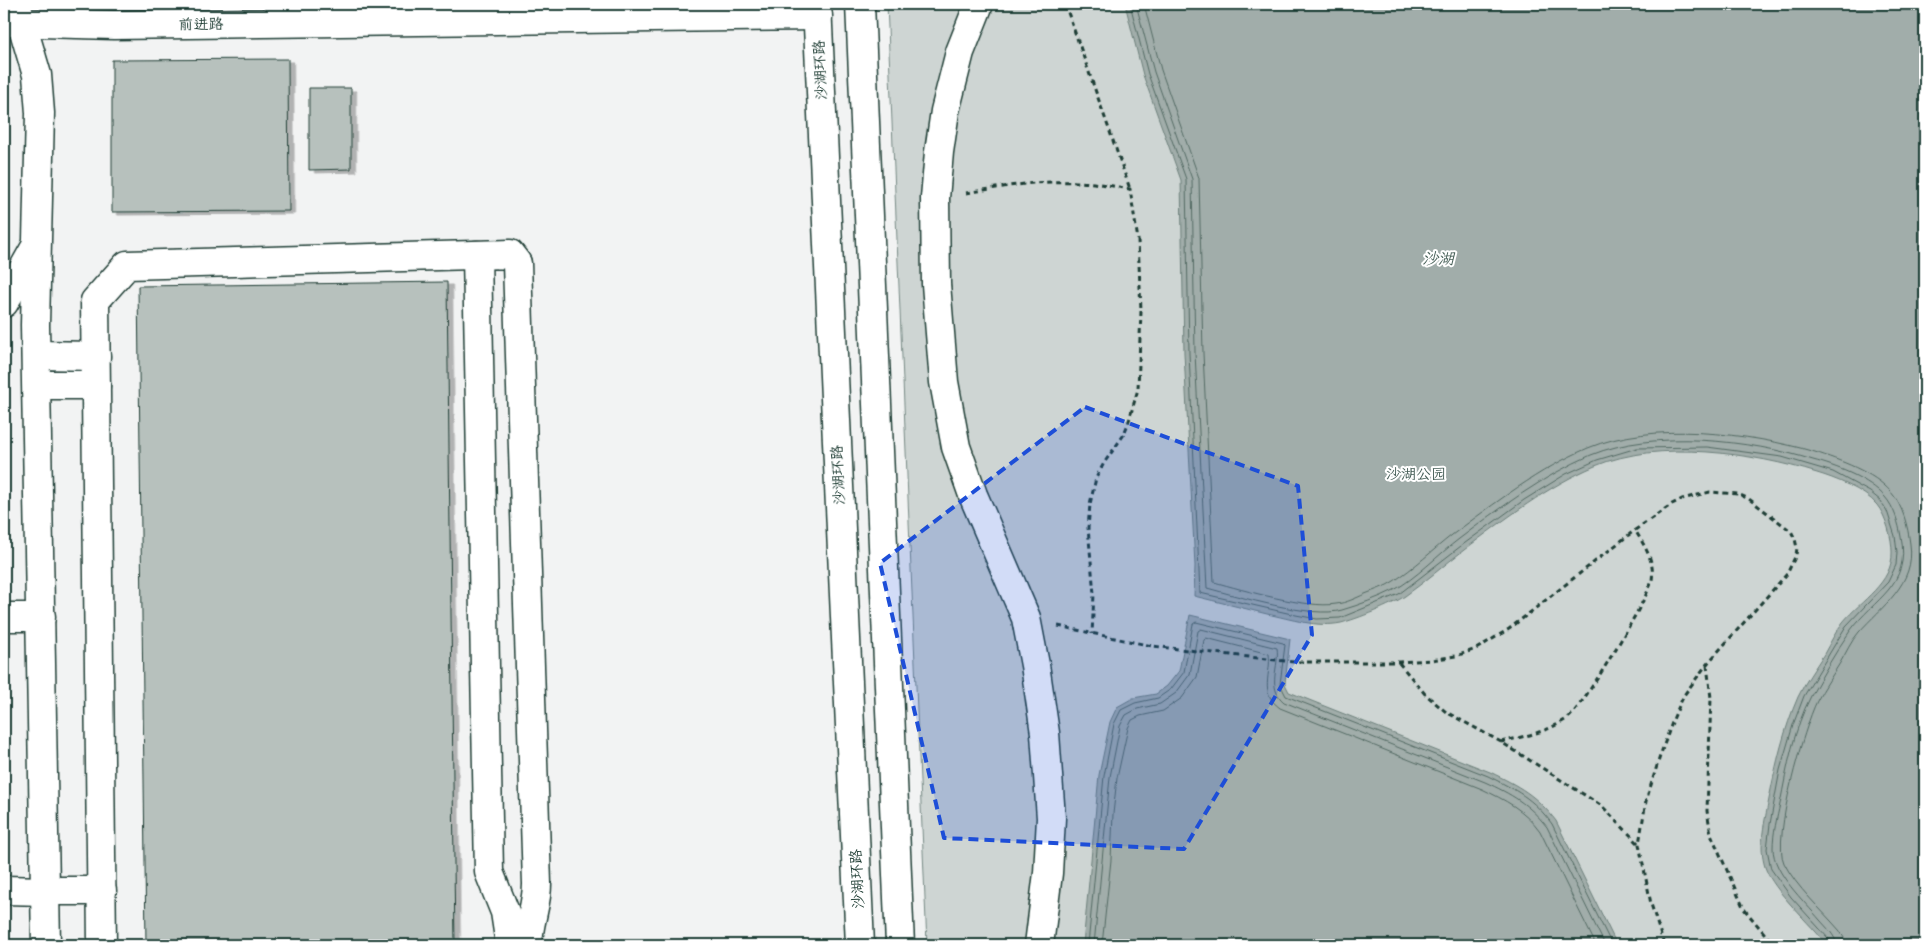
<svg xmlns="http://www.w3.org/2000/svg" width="1929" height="949" viewBox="0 0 1929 949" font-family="'Comic Neue','LXGW WenKai TC',sans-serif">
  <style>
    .green { fill: #ced5d3; stroke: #768984 }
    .water { fill: #a1adaa; stroke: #6d807b }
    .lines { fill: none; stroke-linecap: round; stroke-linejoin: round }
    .shore { stroke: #536a63; stroke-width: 1 }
    .building { fill: #b7c1bd; stroke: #1f3d34; filter: url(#shadow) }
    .minor-casing { stroke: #1f3d34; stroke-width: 31 }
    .major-casing { stroke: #1f3d34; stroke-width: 31 }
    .path { stroke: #1f3d34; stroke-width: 3; stroke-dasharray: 5 4; stroke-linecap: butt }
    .minor { stroke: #fff; stroke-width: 28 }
    .major { stroke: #fff; stroke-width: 28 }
    .marked { fill: #1d4ed8; fill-opacity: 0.2; stroke: #1d4ed8; stroke-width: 4; stroke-dasharray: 10 6; stroke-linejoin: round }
    .labels { text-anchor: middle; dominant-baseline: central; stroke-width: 4; stroke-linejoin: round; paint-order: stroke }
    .street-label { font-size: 15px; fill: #1f3d34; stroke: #fff }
    .park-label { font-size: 15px; fill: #425b54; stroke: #fff }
    .water-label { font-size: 16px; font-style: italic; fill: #465f57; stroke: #fff }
  </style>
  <defs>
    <filter id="shadow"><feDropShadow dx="5.5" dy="3" stdDeviation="0" flood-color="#0004"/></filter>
  </defs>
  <rect width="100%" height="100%" fill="#f2f3f3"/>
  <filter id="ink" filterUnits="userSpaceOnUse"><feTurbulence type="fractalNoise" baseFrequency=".02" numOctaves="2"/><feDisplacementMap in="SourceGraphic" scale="10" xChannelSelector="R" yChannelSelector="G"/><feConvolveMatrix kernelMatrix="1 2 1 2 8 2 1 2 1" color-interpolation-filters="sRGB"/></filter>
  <g filter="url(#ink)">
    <!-- green -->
    <path class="green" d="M 887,4 L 1925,4 L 1925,945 L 927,945 Z"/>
    <!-- water -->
    <g class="water">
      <path d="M 1125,4 L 1925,4 L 1925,945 L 1827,945 C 1811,924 1773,891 1765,867 C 1758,845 1765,821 1769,799 C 1776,764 1784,729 1798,697 C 1805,682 1815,668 1824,654 C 1830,643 1836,631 1843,622 C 1861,600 1893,583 1892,552 C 1892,538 1886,516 1877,505 C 1865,490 1834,478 1817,473 C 1753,453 1659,439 1595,466 C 1548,486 1505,519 1464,550 C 1444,565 1425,582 1405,596 C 1392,605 1357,619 1341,623 C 1317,628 1291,619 1267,614 C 1243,608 1219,602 1194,596 L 1195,566 L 1184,353 L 1181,180 L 1143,75 Z"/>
      <path d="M 1190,615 L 1290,639 L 1285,684 L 1289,692 L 1490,772 C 1519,786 1536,795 1556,821 L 1617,945 L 1083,945 L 1099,775 L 1110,722 L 1117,707 L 1133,698 L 1156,694 L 1167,686 L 1179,671 Z"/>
    </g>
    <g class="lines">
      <!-- shore -->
      <g class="shore">
        <path d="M 1130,4 L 1148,74 L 1186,179 L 1189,353 L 1200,593 L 1296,615 L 1317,619 L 1340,618 L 1399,594 L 1461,546 L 1524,500 L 1566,474 L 1597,460 L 1637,448 L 1707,447 L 1782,457 L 1833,472 L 1870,492 L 1881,501 L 1887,511 L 1895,536 L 1897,552 L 1896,565 L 1888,582 L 1846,626 L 1804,696 L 1793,725 L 1780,770 L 1770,824 L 1767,849 L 1771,869 L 1791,897 L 1828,938 L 1831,945"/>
        <path d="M 1136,4 L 1154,72 L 1192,179 L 1195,353 L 1207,588 C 1237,596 1313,619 1342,610 C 1359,605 1378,598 1394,590 C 1415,579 1439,554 1459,539 C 1500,508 1543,476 1591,455 C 1654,429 1750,440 1813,460 C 1836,466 1870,479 1885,497 C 1894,507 1899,524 1901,537 C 1911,586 1874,598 1850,631 C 1836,651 1823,674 1811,696 C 1794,728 1787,768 1780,804 C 1777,818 1773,833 1773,848 C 1773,873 1804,901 1820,920 C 1827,928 1835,935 1837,945"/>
        <path d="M 1144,4 L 1161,70 L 1199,178 L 1203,353 L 1214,582 C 1243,590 1308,609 1336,604 C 1346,603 1356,598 1365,594 C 1375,590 1385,587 1394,581 C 1414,568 1433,550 1452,535 C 1495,503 1539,469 1588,448 C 1652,421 1750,433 1815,452 C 1839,460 1874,472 1891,492 C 1903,506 1908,527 1910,544 C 1916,584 1882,606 1859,632 C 1851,641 1846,653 1840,663 C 1832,676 1824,688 1817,701 C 1804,727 1772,838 1784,863 C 1796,887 1822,910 1840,931 L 1844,938 L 1845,945"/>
        <path d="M 1088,945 L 1104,776 L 1114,724 L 1121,710 L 1135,703 L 1158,698 L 1171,689 L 1184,672 L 1193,624 L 1196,622 L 1283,643 L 1285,645 L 1280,684 L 1286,696 L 1488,776 C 1516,790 1533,798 1552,824 L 1612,945"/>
        <path d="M 1094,945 L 1110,777 L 1120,726 L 1126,715 L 1137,709 L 1160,704 L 1176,693 L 1190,674 L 1198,631 L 1201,629 L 1277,648 C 1280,666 1266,687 1284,702 L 1485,782 C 1511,794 1529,804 1547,827 L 1605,945"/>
        <path d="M 1102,945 L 1111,860 L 1113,814 L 1117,778 L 1128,728 L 1132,720 L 1140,716 L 1163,711 L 1182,698 L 1197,677 L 1204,640 L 1206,638 L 1269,654 C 1272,674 1258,692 1280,708 L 1482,789 C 1505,800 1525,810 1540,831 L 1596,945"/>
      </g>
    </g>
    <!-- building -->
    <g class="building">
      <path d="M 288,59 L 289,211 L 112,212 L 112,60 Z"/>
      <path d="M 309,88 L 351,88 L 351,169 L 309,170 Z"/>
      <path d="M 447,282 L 455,945 L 146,945 L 138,286 Z"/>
    </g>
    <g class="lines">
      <defs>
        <g id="minor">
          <path d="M 817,4 L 860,945"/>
          <path d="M 860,4 L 900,945"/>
          <path d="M 979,4 L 960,52 L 945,111 L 939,152 L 935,198 L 936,284 L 944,382 L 956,447 L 973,495 L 1026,618 L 1035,665 L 1045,733 L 1051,818 L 1048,873 L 1039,945"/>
          <path d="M 4,22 L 114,25 L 818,16"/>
          <path d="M 477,255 L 489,872 L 505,912 L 510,945"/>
          <path d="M 36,355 L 96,356"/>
          <path d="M 37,385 L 96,385"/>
          <path d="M 45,891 L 102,891"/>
          <path d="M 102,945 L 95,301 L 127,265 L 510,254 L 517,263 L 537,884 C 537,905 528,924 528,945"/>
        </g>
        <g id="major">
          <path d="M 16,4 L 37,75 L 40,113 L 35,325 L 46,945"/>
          <path d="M 4,303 L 35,248"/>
          <path d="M 4,617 L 41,617"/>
          <path d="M 4,890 L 45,891"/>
        </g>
      </defs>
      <!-- minor casing -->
      <use href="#minor" class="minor-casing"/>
      <!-- major casing -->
      <use href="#major" class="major-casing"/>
      <!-- path -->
      <g class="path">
        <path d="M 1065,4 L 1130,189"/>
        <path d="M 966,193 C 1002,187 1039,180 1076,182 C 1094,182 1112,186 1130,189 L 1138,240 L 1141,311 L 1138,389 L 1128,424 L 1123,436 L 1104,463 L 1096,478 L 1090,504 L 1088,528 L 1094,594 L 1092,634"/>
        <path d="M 1058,626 L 1152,646 L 1294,662 L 1399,662 L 1431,660 L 1456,656 L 1476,649 L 1509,629 L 1635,530 L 1672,504 L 1682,499 L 1710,492 L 1738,494 L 1749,499 L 1791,531 L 1795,539 L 1797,548 L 1796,555 L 1787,574 L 1707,664 L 1684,695 L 1674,717 L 1660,756 L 1646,801 L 1639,844 L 1651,904 L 1664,945"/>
        <path d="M 1399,663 L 1425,694 L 1446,712 L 1501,742 L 1602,806 L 1639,844"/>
        <path d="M 1707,665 L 1711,698 L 1707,811 L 1711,834 L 1744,909 L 1774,945"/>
        <path d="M 1501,742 C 1525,736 1549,732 1569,717 C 1583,706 1649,597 1652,580 C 1655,561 1644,545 1635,530"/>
      </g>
      <!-- minor -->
      <use href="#minor" class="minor"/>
      <!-- major -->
      <use href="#major" class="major"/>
    </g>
  </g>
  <!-- marked area -->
  <path class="marked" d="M 1085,407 L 1298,486 L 1312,635 L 1184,849 L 944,838 L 880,563 Z"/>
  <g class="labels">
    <!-- street labels -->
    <g class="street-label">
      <text transform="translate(201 24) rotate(-1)">前进路</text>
      <text transform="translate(820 70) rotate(-93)">沙湖环路</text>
      <text transform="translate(838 475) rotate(-93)">沙湖环路</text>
      <text transform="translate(857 879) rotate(-93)">沙湖环路</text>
    </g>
    <!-- park labels -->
    <g class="park-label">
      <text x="1416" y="474">沙湖公园</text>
    </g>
    <!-- water labels -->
    <g class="water-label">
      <text x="1438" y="259">沙湖</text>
    </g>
  </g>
  <!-- margin -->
  <rect width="1929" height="949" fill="none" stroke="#fff" stroke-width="20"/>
  <rect x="10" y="10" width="1909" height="929" fill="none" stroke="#1f3d34" stroke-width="2" filter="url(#ink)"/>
</svg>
